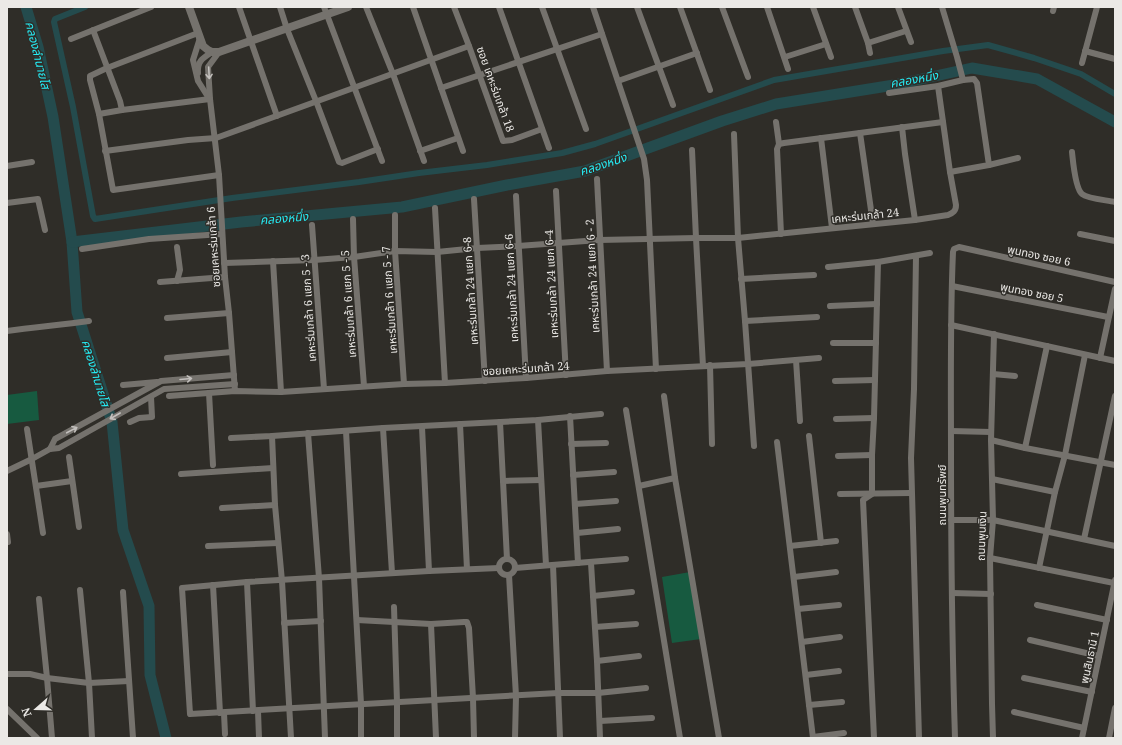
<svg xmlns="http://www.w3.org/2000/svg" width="1122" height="745" viewBox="0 0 1122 745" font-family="'Noto Serif','Noto Sans Thai',serif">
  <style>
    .green { fill: #175a40 }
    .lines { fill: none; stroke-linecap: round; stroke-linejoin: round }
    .canal { stroke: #244b4d; stroke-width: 6 }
    .river { stroke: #244b4d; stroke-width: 11 }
    .minor { stroke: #75726d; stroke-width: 6 }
    .tertiary { stroke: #75726d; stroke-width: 8 }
    .oneway { stroke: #c2bfbc }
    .labels { text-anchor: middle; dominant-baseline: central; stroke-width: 3; stroke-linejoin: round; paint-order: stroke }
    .street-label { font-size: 11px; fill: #ebe9e6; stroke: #2f2d28 }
    .water-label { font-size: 12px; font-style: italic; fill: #25ecf5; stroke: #2f2d28 }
  </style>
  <rect width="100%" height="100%" fill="#2f2d28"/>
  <!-- green -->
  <g class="green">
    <path d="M 37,391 L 39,420 L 7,424 L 7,395 Z"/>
    <path d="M 690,572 L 701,639 L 672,643 L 662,577 Z"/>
  </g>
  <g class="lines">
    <!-- canal -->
    <path class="canal" d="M 85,7 L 55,19 L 54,22 L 73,107 L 93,216 L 95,219 L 232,198 L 359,182 L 419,173 L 487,165 L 562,153 L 595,144 L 774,80 L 943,51 L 988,45 L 1034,58 L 1081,74 L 1115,94"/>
    <!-- river -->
    <g class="river">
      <path d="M 26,7 L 38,47 L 53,117 L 72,242 L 77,312 L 112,422 L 123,530 L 149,606 L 150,675 L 166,738"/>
      <path d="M 72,242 L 241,222 L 402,207 L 507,185 L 585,171 L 722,121 L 776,104 L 894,85 L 972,68 L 1037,79 L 1115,122"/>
    </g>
    <!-- minor -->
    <g class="minor">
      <path d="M 239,7 L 277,116"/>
      <path d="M 280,7 L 287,29 L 316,101 L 339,162 L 342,163 L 378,149"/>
      <path d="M 324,7 L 382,161"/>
      <path d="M 366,7 L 393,74 L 424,161"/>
      <path d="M 413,7 L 463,151"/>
      <path d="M 454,7 L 469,46 L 503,141 L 512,140 L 542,129"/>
      <path d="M 499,7 L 549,148"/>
      <path d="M 542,7 L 586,129"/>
      <path d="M 593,7 L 644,159 L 647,180 L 656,369"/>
      <path d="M 637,7 L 673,105"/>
      <path d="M 680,7 L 710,90"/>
      <path d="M 722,7 L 748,77"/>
      <path d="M 767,7 L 788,69"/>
      <path d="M 813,7 L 831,57"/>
      <path d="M 855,7 L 868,43"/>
      <path d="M 898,7 L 911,42"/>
      <path d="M 942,7 L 957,57 L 963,80"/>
      <path d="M 1053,11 L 1054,7"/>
      <path d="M 93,30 L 120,101 L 122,110"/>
      <path d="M 200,38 L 193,60 L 198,81 L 210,100"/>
      <path d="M 71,39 L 151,7"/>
      <path d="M 1085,51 L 1115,59"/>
      <path d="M 219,52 L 208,67 L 210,99 L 219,175 L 225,277 L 229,313 L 235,391"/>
      <path d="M 870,53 L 868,43 L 906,31"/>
      <path d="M 785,57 L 826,44"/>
      <path d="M 1082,63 L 1097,7"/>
      <path d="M 198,73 C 197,61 203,58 212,52"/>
      <path d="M 618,81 L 697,53"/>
      <path d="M 441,88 L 602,34"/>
      <path d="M 889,93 L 938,86 L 963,80 L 974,79 L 977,83 L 989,165 L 950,172"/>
      <path d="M 210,99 L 122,110 L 99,114 L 113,190 L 219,175"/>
      <path d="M 99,114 L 90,80 L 90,76 L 107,68 L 198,33"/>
      <path d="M 776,122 L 779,144 L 777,149 L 781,234"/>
      <path d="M 902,127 L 905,154 L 915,220"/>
      <path d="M 860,133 L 873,224"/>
      <path d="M 734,134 L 738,238 L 745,321 L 754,446"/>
      <path d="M 821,138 L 832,228"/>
      <path d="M 779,144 L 784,143 L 943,122"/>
      <path d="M 692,150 L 696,238 L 703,366"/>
      <path d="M 105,151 L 188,140 L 216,138 L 469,46"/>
      <path d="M 420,151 L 458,138"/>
      <path d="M 1072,152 C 1073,161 1075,188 1082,194 C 1088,199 1106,200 1115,202"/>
      <path d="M 989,165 L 1018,158"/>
      <path d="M 7,166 L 32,162"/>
      <path d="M 597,179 L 607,371"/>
      <path d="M 556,191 L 566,375"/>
      <path d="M 516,196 L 526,378"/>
      <path d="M 474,199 L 485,381"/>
      <path d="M 7,203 L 38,199 L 45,230"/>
      <path d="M 435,208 L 445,383"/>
      <path d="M 395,215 L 395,251 L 404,384"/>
      <path d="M 353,219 L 354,257 L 364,386"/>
      <path d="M 312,225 L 324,389"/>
      <path d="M 1080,234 L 1115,241"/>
      <path d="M 177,247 L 180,270 L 177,281"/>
      <path d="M 82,249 L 149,239 L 222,234"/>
      <path d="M 916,256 L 914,389 L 911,458 L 919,738"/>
      <path d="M 273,261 L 281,392"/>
      <path d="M 224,263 L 314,260 L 354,257 L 395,251 L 437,252 L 477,248 L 518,246 L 599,240 L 696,238 L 738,238 L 915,220 L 948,215 C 953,213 956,211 956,205 L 950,172 L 938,86"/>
      <path d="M 828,267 L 878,262 L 930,253"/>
      <path d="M 741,279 L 814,275"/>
      <path d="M 160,282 L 225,277"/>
      <path d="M 952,286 L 1108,317"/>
      <path d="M 830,306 L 877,304"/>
      <path d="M 167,318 L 229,313"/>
      <path d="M 745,321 L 817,317"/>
      <path d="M 951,325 L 1115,361"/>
      <path d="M 7,331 C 34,327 62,325 89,321"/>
      <path d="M 833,343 L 876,343"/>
      <path d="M 167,358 L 232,352"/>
      <path d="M 1100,358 L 1115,289"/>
      <path d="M 796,360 L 800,421"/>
      <path d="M 710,365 L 712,444"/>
      <path d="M 993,374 L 1015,376"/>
      <path d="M 835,381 L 875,380"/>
      <path d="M 123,385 L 157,382"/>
      <path d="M 209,393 L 213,465"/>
      <path d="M 169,396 L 235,391 L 281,392 L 404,384 L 445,383 L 526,378 L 607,371 L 748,364 L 819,358"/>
      <path d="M 664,396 L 675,478 L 719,738"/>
      <path d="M 626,410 L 680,738"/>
      <path d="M 570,416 L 578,563"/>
      <path d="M 836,419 L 874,418"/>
      <path d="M 538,420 L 546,565"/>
      <path d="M 130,422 L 139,418 L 152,417 L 151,397"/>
      <path d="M 500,422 L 507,559"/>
      <path d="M 460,424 L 467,569"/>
      <path d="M 422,427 L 429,571"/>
      <path d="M 383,428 L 392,573"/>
      <path d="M 27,429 L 43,533"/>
      <path d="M 346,431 L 361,704 L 361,738"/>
      <path d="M 951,431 L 991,432"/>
      <path d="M 308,433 L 319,578 L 325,738"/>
      <path d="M 272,436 L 275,505 L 282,581 L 291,738"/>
      <path d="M 809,436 L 821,543"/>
      <path d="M 231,438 L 272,436 L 383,428 L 538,420 L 601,414"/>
      <path d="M 991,440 L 1025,448 L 1115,465"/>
      <path d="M 777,442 L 813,738"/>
      <path d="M 571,444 L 606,443"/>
      <path d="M 1025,448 L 1047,346"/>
      <path d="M 50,449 L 59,448 L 164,389 L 235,384"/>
      <path d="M 838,456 L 872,455"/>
      <path d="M 69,457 L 79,527"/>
      <path d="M 7,471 L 32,459 L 50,449 L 55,439 L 161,381 L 234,375"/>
      <path d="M 181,474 L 273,468"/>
      <path d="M 573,475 L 614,472"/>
      <path d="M 992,479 L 1055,492"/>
      <path d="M 503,481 L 541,480"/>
      <path d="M 36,486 L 72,481"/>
      <path d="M 639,486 L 675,478"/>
      <path d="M 840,494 L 911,493"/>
      <path d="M 575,504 L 616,501"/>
      <path d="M 222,508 L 275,505"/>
      <path d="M 951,520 L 993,520 L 1115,546"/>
      <path d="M 577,533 L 618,529"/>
      <path d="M 7,534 L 8,542"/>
      <path d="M 1084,539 L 1115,396"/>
      <path d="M 208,546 L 278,543"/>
      <path d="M 790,546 L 836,541"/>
      <path d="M 990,558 L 1114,583"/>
      <circle cx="507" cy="567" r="8"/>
      <path d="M 591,563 L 597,661 L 600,738"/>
      <path d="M 553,565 L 560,738"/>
      <path d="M 499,568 L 429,571 L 247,582 L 182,588 L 190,714 L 558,693 L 598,693 L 646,688"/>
      <path d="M 515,568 L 626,559"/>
      <path d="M 1039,568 L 1055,492 L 1065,455 L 1085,355"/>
      <path d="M 509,575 L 516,696 L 515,738"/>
      <path d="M 794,577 L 836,572"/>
      <path d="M 247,582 L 253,711"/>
      <path d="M 213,585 L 220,713"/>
      <path d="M 80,590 L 89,683 L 92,738"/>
      <path d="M 123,592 L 133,738"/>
      <path d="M 952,593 L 991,594"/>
      <path d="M 593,596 L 632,592"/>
      <path d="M 39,599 L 47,678 L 52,738"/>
      <path d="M 1037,605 L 1107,620"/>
      <path d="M 394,607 L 397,702 L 397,738"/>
      <path d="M 798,609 L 839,605"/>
      <path d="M 357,620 L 431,624 L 464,622 L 467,622 L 469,628 L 473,698 L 474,738"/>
      <path d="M 284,623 L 321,621"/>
      <path d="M 431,624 L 436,738"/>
      <path d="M 595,627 L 636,624"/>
      <path d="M 1030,640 L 1099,656"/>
      <path d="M 802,642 L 840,637"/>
      <path d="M 597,661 L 639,656"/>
      <path d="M 7,674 L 30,674 L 47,678 L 89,683 L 129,681"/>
      <path d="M 806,675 L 839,671"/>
      <path d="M 1024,678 L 1092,692"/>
      <path d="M 809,705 L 842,702"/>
      <path d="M 7,709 L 37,738"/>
      <path d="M 258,711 L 259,738"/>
      <path d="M 1014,712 L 1084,728"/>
      <path d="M 224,713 L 225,734"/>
      <path d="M 600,721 L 652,718"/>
      <path d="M 813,737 L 844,733"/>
      <path d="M 874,738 L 863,500 L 872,494 L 872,455 L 874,418 L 878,262"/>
      <path d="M 955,738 C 952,642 951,547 951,451 C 951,384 950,318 953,252 L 954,249 L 959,247 L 1115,282"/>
      <path d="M 993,738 L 992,704 L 990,558 L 993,520 L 991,440 L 994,334"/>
      <path d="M 1082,738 L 1115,580"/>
      <path d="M 1109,738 L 1115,708"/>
    </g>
    <!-- tertiary -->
    <path class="tertiary" d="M 189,7 L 203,46 L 208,50 L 212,52 L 219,52 L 348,7"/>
  </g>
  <!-- one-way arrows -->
  <defs><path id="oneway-shaft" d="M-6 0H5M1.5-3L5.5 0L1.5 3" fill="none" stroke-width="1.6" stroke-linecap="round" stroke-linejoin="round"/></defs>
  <g class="oneway">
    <use href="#oneway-shaft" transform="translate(209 73) rotate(87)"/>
    <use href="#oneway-shaft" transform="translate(186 379) rotate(-5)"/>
    <use href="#oneway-shaft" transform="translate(115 416) rotate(150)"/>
    <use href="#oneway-shaft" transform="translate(72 430) rotate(-28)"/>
  </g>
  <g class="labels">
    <!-- street labels -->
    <g class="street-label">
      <text transform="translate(496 89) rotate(70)">ซอย เคหะร่มเกล้า 18</text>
      <text transform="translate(865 215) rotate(-6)">เคหะร่มเกล้า 24</text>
      <text transform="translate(213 247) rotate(-94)">ซอยเคหะร่มเกล้า 6</text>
      <text transform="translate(1039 255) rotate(12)">พูนทอง ซอย 6</text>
      <text transform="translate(592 276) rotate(-93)">เคหะร่มเกล้า 24 แยก 6 - 2</text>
      <text transform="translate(551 284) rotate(-93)">เคหะร่มเกล้า 24 แยก 6-4</text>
      <text transform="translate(511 288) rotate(-93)">เคหะร่มเกล้า 24 แยก 6-6</text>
      <text transform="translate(470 291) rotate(-94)">เคหะร่มเกล้า 24 แยก 6-8</text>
      <text transform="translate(1032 292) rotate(11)">พูนทอง ซอย 5</text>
      <text transform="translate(389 300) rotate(-94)">เคหะร่มเกล้า 6 แยก 5 - 7</text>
      <text transform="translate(348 304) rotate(-94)">เคหะร่มเกล้า 6 แยก 5 - 5</text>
      <text transform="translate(308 308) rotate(-94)">เคหะร่มเกล้า 6 แยก 5 - 3</text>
      <text transform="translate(526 368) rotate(-4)">ซอยเคหะร่มเกล้า 24</text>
      <text transform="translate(941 495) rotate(-90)">ถนนพูนทรัพย์</text>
      <text transform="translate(981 536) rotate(-88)">ถนนพูนเงิน</text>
      <text transform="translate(1089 657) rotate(-78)">พูนสินธานี 1</text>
    </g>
    <!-- water labels -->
    <g class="water-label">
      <text transform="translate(38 55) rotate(76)">คลองลำนายโส</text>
      <text transform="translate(914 79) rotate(-10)">คลองหนึ่ง</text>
      <text transform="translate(603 164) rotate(-18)">คลองหนึ่ง</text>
      <text transform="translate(284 218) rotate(-5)">คลองหนึ่ง</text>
      <text transform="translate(96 373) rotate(73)">คลองลำนายโส</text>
    </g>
  </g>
  <!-- border -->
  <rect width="1122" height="745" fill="none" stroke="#ebe9e6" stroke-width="16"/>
  <!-- north arrow -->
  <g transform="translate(36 709) rotate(250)" stroke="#2f2d28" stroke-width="3" paint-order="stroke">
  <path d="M0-3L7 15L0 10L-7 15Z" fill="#ebe9e6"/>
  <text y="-6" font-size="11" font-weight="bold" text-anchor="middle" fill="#ebe9e6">N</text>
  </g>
</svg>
